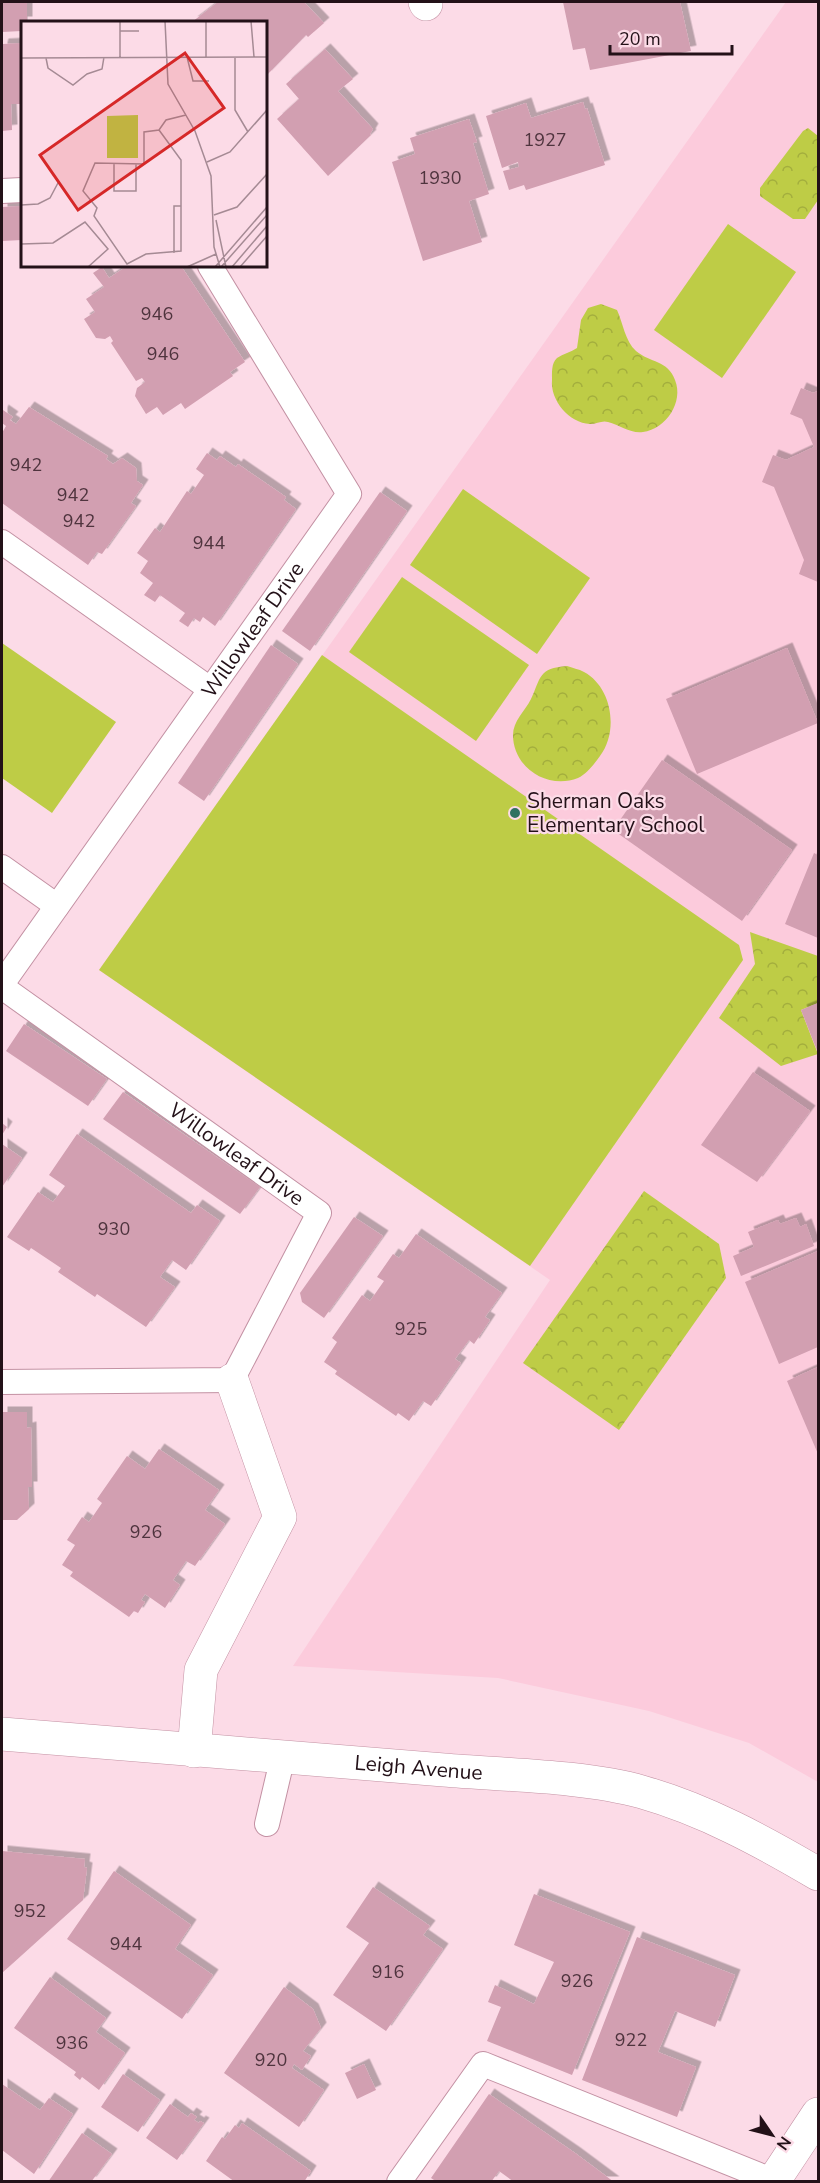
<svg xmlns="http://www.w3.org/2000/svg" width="820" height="2183" viewBox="0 0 820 2183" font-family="'Nunito Sans',sans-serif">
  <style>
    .built { fill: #fccbdc }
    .grass { fill: #becc46 }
    .forest { fill: url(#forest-crowns) }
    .building { fill: #d29fb1; filter: url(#shadow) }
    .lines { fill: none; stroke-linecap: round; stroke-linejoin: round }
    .service-casing { stroke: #c391a3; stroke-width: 26 }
    .minor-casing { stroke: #c391a3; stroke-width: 34 }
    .tertiary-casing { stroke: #c391a3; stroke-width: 34 }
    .service { stroke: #fff; stroke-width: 24 }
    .minor { stroke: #fff; stroke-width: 33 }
    .tertiary { stroke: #fff; stroke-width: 33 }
    .poi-dot { fill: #2f7161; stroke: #fcdbe7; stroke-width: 2 }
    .labels { text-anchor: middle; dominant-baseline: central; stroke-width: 4.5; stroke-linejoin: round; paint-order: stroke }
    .number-label { font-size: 18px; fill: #4f343e }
    .street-label { font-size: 21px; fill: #231118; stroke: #fcdbe7 }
    .poi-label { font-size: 21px; fill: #231118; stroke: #fcdbe7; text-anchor: start }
    .inset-road { fill: none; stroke: #a58a94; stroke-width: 1.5 }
    .view { fill: #d62828; fill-opacity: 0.15; stroke: #d62828; stroke-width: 3 }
    .inset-edge { fill: none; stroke: #231118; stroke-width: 3 }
  </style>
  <defs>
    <pattern id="forest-crowns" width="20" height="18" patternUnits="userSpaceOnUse" patternTransform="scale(1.5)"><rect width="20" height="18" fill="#becc46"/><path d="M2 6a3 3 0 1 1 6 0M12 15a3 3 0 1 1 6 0" fill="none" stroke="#a3ae3d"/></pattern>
    <filter id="shadow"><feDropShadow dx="5.5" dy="-5.5" stdDeviation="0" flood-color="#0004"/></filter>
  </defs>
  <rect width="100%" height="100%" fill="#fcdbe7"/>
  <!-- built -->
  <path class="built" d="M 786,2 L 818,2 L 818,1782 L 749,1743 L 649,1711 L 498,1678 L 293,1666 L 550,1280 L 99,970 Z"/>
  <!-- grass -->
  <g class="grass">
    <path d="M 728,224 L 796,272 L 722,378 L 654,330 Z"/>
    <path d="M 463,489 L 590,578 L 537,654 L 410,565 Z"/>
    <path d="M 402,577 L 529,665 L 476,741 L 349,652 Z"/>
    <path d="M 2,643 L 116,722 L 52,813 L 2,778 Z"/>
    <path d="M 322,655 L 739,945 L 743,960 L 530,1266 L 99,970 Z"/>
  </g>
  <!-- forest -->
  <g class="forest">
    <path d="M 808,128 L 818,136 L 818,200 L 805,219 L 793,219 L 760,196 L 760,188 L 803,131 Z"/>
    <path d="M 601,304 L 617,310 C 623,323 625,341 636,351 C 650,363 668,360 675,380 C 684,402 666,429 643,432 C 631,434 620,425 608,422 C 602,420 597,424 590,424 C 569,423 550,400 552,380 C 552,374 551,363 557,358 C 563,354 571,352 577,348 L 581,320 L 588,308 Z"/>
    <path d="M 567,666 C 572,668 579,669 584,672 C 612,687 619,731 600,756 C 594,764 587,774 578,778 C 548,790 513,768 513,735 C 513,721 525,711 531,699 C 541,678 538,668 567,666 Z"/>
    <path d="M 750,932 L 818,956 L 818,1003 L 801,1010 L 818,1054 L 781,1066 L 719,1018 L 755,964 Z"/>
    <path d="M 644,1191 L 719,1244 L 726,1278 L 619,1430 L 523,1363 Z"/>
  </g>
  <!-- building -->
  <g class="building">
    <path d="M 2,2 L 27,2 L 27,22 L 22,22 L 22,31 L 2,32 Z"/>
    <path d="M 218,2 L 304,2 L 324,23 L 308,37 L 306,35 L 266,76 L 266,22 L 192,22 Z"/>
    <path d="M 563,2 L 680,2 L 691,51 L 590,70 L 585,48 L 573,50 Z"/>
    <path d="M 22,43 L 22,104 L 11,104 L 12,130 L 2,131 L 2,48 L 3,44 Z"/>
    <path d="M 325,49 L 353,79 L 338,91 L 373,129 L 370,134 L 371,135 L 328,176 L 277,119 L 299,99 L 286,84 Z"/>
    <path d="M 583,102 L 585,109 L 587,108 L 605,165 L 526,190 L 524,185 L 509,190 L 503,171 L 519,167 L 518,162 L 502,168 L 486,116 L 526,103 L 531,118 Z"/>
    <path d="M 469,119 L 477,142 L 473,143 L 489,194 L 469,201 L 482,242 L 423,261 L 392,162 L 415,154 L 410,138 Z"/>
    <path d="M 22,206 L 22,240 L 2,241 L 2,207 Z"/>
    <path d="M 127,266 L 181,266 L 245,362 L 230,372 L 233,376 L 185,409 L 181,403 L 163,415 L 157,407 L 146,414 L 135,396 L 137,388 L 145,382 L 142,378 L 136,381 L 111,343 L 113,341 L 110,336 L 105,339 L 96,338 L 84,319 L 95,312 L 86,299 L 104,287 L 93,273 L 102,267 L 109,278 Z"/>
    <path d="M 801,388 L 813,393 L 818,391 L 818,582 L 799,574 L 804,560 L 774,487 L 762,482 L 773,455 L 786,460 L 814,447 L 802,419 L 790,414 Z"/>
    <path d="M 29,407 L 108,456 L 106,459 L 113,464 L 122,458 L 136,468 L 137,481 L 143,485 L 131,503 L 136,506 L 102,554 L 97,552 L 88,565 L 2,503 L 2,433 L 6,426 L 2,423 L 2,413 L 3,410 L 13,417 L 10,420 L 16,424 Z"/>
    <path d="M 207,453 L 217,460 L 220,456 L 236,467 L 238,464 L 286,497 L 284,500 L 296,509 L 215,626 L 203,617 L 200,622 L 194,618 L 188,627 L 179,621 L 185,613 L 160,595 L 155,602 L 144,595 L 153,583 L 140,573 L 148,561 L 137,553 L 155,528 L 160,532 L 187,491 L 191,494 L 204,475 L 196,469 Z"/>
    <path d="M 380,492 L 407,511 L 310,651 L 282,631 Z"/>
    <path d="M 271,645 L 298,664 L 204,801 L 178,783 Z"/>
    <path d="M 787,648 L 818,723 L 697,774 L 666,699 Z"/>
    <path d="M 662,760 L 792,850 L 742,921 L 613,830 Z"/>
    <path d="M 814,853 L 818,855 L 818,938 L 785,924 Z"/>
    <path d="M 818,1003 L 818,1053 L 801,1010 Z"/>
    <path d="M 24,1024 L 107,1079 L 88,1106 L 6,1051 Z"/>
    <path d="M 753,1072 L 810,1111 L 757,1182 L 701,1145 Z"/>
    <path d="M 123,1092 L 260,1187 L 240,1214 L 103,1119 Z"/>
    <path d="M 2,1123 L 7,1127 L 2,1135 Z"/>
    <path d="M 77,1134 L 191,1213 L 197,1205 L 220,1221 L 186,1270 L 172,1260 L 160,1277 L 175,1287 L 146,1327 L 97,1294 L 95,1297 L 58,1272 L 61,1268 L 31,1248 L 29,1251 L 7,1237 L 38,1192 L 53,1202 L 65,1186 L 49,1175 Z"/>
    <path d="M 2,1144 L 22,1158 L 2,1187 Z"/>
    <path d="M 354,1217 L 383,1236 L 324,1318 L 302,1302 L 300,1293 Z"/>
    <path d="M 796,1218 L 800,1227 L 806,1224 L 814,1246 L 741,1276 L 733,1256 L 754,1247 L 748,1232 L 778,1220 L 780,1224 Z"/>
    <path d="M 416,1234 L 502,1293 L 485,1317 L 490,1320 L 474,1344 L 469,1340 L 455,1359 L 461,1363 L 431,1406 L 423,1401 L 409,1421 L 398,1413 L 396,1416 L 335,1374 L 337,1371 L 324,1362 L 337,1342 L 332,1338 L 362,1295 L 370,1301 L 384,1281 L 377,1277 L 393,1254 L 399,1258 Z"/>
    <path d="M 818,1251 L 818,1347 L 779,1364 L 745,1282 Z"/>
    <path d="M 818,1367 L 818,1454 L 787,1381 Z"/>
    <path d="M 2,1412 L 27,1412 L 27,1428 L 31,1427 L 32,1487 L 28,1487 L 29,1509 L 17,1520 L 2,1520 Z"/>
    <path d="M 159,1449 L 219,1490 L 205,1510 L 225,1524 L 195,1566 L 186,1561 L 173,1580 L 180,1585 L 165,1608 L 145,1594 L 141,1600 L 145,1602 L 138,1613 L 134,1611 L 129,1617 L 70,1576 L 73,1572 L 62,1565 L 75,1545 L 67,1540 L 82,1517 L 89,1522 L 102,1503 L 97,1499 L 127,1456 L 145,1469 Z"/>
    <path d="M 2,1851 L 85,1859 L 84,1867 L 87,1868 L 83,1900 L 2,1973 Z"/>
    <path d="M 114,1871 L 191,1925 L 175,1949 L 213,1975 L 182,2019 L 67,1939 Z"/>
    <path d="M 373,1887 L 430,1926 L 423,1935 L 443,1949 L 386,2031 L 333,1995 L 369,1943 L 346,1927 Z"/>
    <path d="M 534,1894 L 630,1932 L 572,2075 L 487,2041 L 501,2007 L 488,2002 L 495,1985 L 534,2004 L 554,1962 L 514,1945 Z"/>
    <path d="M 637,1937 L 735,1975 L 715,2027 L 675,2011 L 658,2052 L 696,2067 L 677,2117 L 582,2080 Z"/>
    <path d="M 50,1977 L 106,2018 L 96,2032 L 125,2053 L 99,2090 L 82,2077 L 80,2080 L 74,2075 L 76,2072 L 14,2028 Z"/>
    <path d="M 284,1987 L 313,2009 L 321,2028 L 303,2051 L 311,2056 L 302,2070 L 294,2064 L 292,2068 L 324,2090 L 299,2127 L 224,2073 Z"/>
    <path d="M 364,2064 L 376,2090 L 357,2099 L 345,2073 Z"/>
    <path d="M 123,2074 L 160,2100 L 138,2132 L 101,2107 Z"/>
    <path d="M 2,2084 L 40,2110 L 49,2098 L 73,2114 L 34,2174 L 2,2150 Z"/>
    <path d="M 489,2094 L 575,2153 L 614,2182 L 514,2182 L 499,2171 L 491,2182 L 437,2182 L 431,2178 Z"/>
    <path d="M 170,2104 L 188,2117 L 191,2113 L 197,2117 L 194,2120 L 199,2123 L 200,2121 L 204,2123 L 177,2160 L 146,2138 Z"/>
    <path d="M 242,2123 L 311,2171 L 304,2182 L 235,2182 L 206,2161 L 222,2137 L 225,2139 L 235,2125 L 239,2128 Z"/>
    <path d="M 82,2133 L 112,2154 L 91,2182 L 48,2182 Z"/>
  </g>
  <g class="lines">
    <defs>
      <g id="service">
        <path d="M 2,191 L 22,190"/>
        <path d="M 2,542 L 210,689"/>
        <path d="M 2,867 L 57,906"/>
        <path id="s1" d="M 2,984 L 349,494 L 210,266"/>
        <path id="s2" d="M 2,987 L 319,1213 L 232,1380 L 2,1382"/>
        <path d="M 267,1824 L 283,1756"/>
        <path d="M 399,2182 L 483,2064 L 774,2181"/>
      </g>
      <g id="minor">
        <path d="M 425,2 L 426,4"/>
        <path d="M 194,1751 L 201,1670 L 280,1517 L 232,1380"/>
      </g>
      <g id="tertiary">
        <path id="s3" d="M 2,1734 C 149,1747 297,1757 444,1770 C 504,1775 586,1776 642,1792 C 705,1810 762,1841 818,1874"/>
        <path d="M 773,2182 L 818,2114"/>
      </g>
    </defs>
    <!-- service casing -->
    <use href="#service" class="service-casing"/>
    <!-- minor casing -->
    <use href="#minor" class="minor-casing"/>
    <!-- tertiary casing -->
    <use href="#tertiary" class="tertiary-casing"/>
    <!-- service -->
    <use href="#service" class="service"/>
    <!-- minor -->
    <use href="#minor" class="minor"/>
    <!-- tertiary -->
    <use href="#tertiary" class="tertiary"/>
  </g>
  <!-- markers -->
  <circle class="poi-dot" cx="515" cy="813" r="6"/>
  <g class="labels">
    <!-- number labels -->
    <g class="number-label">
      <text x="545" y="140">1927</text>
      <text x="440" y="178">1930</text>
      <text x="157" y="314">946</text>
      <text x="163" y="354">946</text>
      <text x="26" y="465">942</text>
      <text x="73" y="495">942</text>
      <text x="79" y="521">942</text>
      <text x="209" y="543">944</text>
      <text x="114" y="1229">930</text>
      <text x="411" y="1329">925</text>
      <text x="146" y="1532">926</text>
      <text x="30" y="1911">952</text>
      <text x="126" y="1944">944</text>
      <text x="388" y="1972">916</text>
      <text x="577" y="1981">926</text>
      <text x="631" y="2040">922</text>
      <text x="72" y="2043">936</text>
      <text x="271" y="2060">920</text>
    </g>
    <!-- street labels -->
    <g class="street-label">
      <text stroke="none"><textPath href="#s1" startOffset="434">Willowleaf Drive</textPath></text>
      <text stroke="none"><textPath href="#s2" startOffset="288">Willowleaf Drive</textPath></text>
      <text stroke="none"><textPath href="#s3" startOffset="418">Leigh Avenue</textPath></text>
    </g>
    <!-- poi labels -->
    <g class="poi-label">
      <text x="527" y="801">Sherman Oaks<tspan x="527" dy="24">Elementary School</tspan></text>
    </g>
  </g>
  <!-- overview -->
  <g transform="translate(21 21)">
    <rect width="246" height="246" fill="#fcdbe7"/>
    <path d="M 117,94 L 117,137 L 86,137 L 86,95 Z" fill="#becc46"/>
    <path class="inset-road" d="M 99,0 L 99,36M 144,0 L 147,63 L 174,110 L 190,155 L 193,226 L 199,246M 230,0 L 233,36M 99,10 L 118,10M 166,36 L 172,60 L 188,60M 185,36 L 185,0M 214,36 L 214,89 L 227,111M 0,37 L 246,36M 25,37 L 27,47 L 52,64 L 66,53 L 81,48 L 83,36M 138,109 L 160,139 L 160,230 L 125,233 L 106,243 L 73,195 L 76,187 L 62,170 L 74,142 L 123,143 L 123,111 L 138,109 L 145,99 L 165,94M 186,141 L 209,131 L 246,89M 93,142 L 93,170 L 115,170 L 115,143M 0,184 L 17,183 L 29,177 L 38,160M 193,194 L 216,186 L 246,153M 195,199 L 205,246M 0,223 L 32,222 L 64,201 L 87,228 L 67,246M 153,232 L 153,185 L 160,185M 166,246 L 195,233M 194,246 L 246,186M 200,246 L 246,194M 211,246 L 246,205M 219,246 L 246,215"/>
    <path class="view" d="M 164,32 L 203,87 L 57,189 L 19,134 Z"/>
    <rect width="246" height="246" class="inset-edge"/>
  </g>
  <!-- border -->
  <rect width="820" height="2183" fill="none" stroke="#231118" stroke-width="6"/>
  <!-- north arrow -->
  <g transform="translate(772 2135) rotate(125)" stroke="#fcdbe7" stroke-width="4.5" paint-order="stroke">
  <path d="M0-4.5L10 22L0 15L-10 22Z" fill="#231118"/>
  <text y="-9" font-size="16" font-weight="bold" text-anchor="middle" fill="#231118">N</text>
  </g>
  <!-- scale -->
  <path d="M610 45v9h122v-9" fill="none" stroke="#231118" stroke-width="3"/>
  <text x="619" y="45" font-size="18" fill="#231118" stroke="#fcdbe7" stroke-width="4.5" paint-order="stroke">20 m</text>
</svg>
